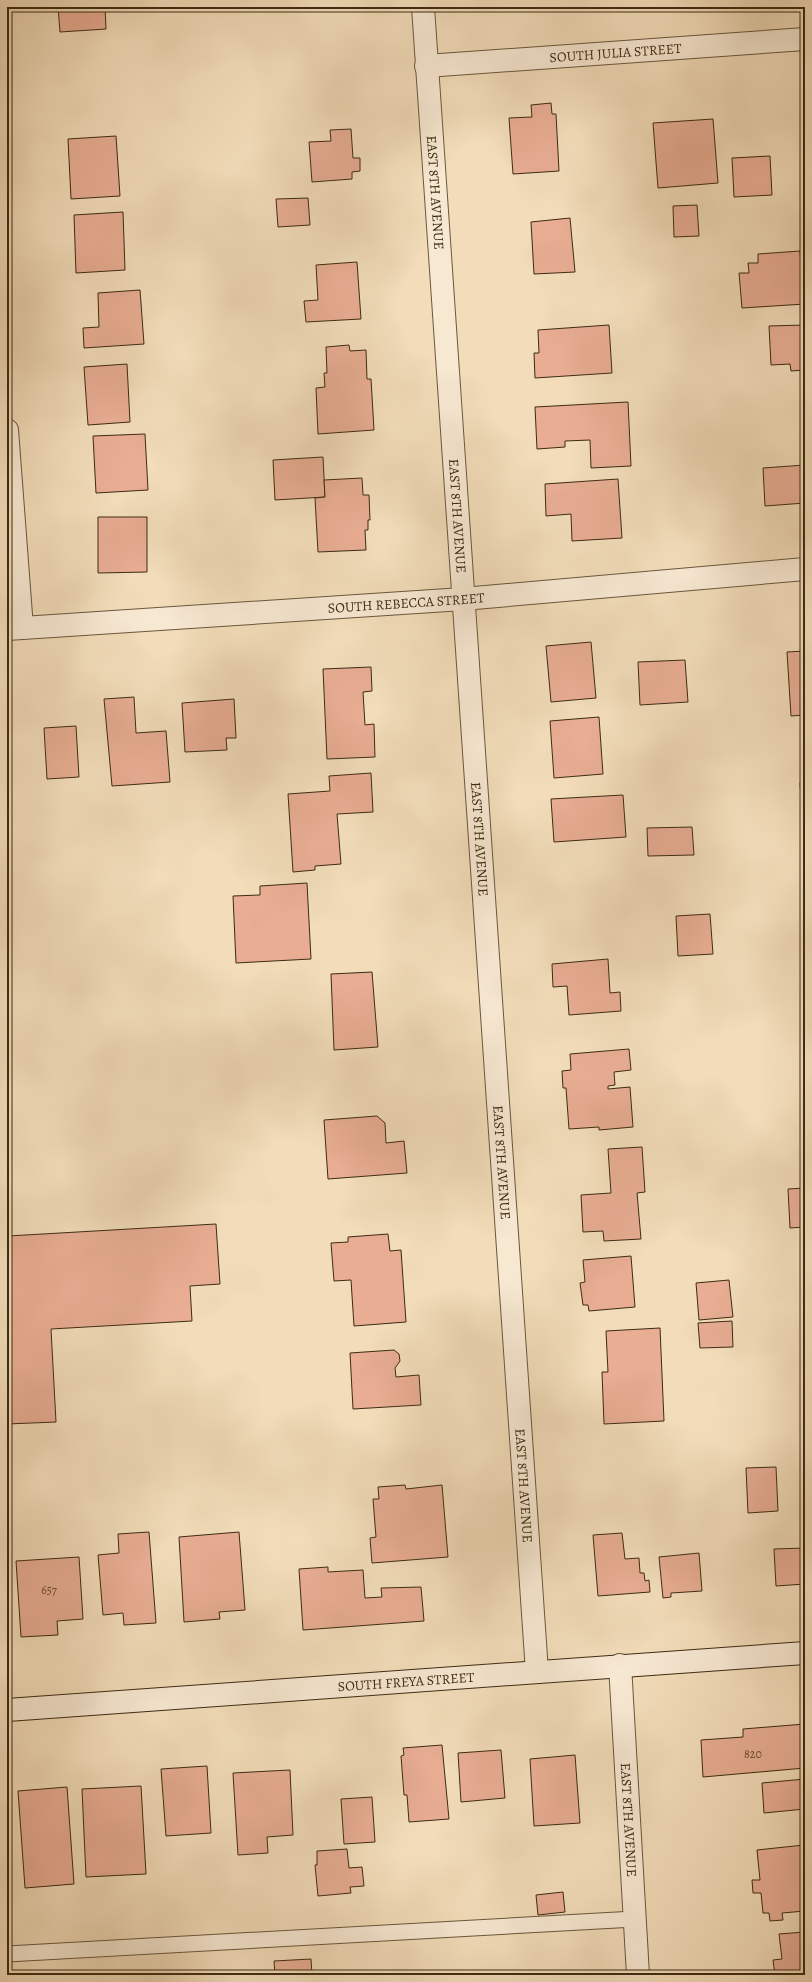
<svg xmlns="http://www.w3.org/2000/svg" width="812" height="1982" viewBox="0 0 812 1982" font-family="Alegreya,serif">
  <style>
    .building { fill: #e8ad93; stroke: #3d2b13 }
    .lines { fill: none; stroke-linecap: round; stroke-linejoin: round }
    .service-casing { stroke: #6a573c; stroke-width: 17 }
    .minor-casing { stroke: #6a573c; stroke-width: 24 }
    .secondary-casing { stroke: #3d2b13; stroke-width: 24 }
    .service { stroke: #f7e8d2; stroke-width: 15 }
    .minor { stroke: #f7e8d2; stroke-width: 22 }
    .secondary { stroke: #f7e8d2; stroke-width: 22 }
    .labels { text-anchor: middle; dominant-baseline: central; stroke-width: 3; stroke-linejoin: round; paint-order: stroke }
    .number-label { font-size: 12px; fill: #684c33 }
    .street-label { font-size: 14px; fill: #3d2b13; stroke: #f7e8d2 }
  </style>
  <rect width="100%" height="100%" fill="#f2dcb9"/>
  <filter id="stains"><feTurbulence type="fractalNoise" baseFrequency=".005" numOctaves="4"/><feColorMatrix values="0 0 0 0 .2 0 0 0 0 .09 0 0 0 0 .02 0 0 0 .5 -.17"/></filter>
  <radialGradient id="worn" r=".72"><stop offset=".6" stop-color="#630" stop-opacity="0"/><stop offset="1" stop-color="#630" stop-opacity=".3"/></radialGradient>
  <!-- building -->
  <g class="building">
    <path d="M 58,7 L 105,7 L 106,29 L 60,32 Z"/>
    <path d="M 295,7 L 346,7 L 295,10 Z"/>
    <path d="M 551,103 L 552,114 L 556,114 L 559,171 L 513,174 L 509,118 L 532,117 L 531,105 Z"/>
    <path d="M 713,119 L 718,183 L 658,188 L 653,123 Z"/>
    <path d="M 351,129 L 353,158 L 360,158 L 360,171 L 352,172 L 352,179 L 312,182 L 309,142 L 331,141 L 330,130 Z"/>
    <path d="M 116,136 L 120,196 L 71,199 L 68,139 Z"/>
    <path d="M 770,156 L 772,195 L 734,197 L 732,158 Z"/>
    <path d="M 308,198 L 310,225 L 278,227 L 276,199 Z"/>
    <path d="M 697,205 L 699,236 L 674,237 L 673,206 Z"/>
    <path d="M 123,212 L 125,270 L 76,273 L 74,215 Z"/>
    <path d="M 570,218 L 575,272 L 534,274 L 531,222 Z"/>
    <path d="M 800,251 L 802,277 L 805,277 L 805,304 L 742,308 L 739,273 L 749,273 L 748,263 L 758,263 L 758,254 Z"/>
    <path d="M 357,262 L 361,319 L 306,322 L 304,301 L 318,300 L 316,265 Z"/>
    <path d="M 140,290 L 144,344 L 84,348 L 83,328 L 99,327 L 98,293 Z"/>
    <path d="M 609,325 L 612,373 L 535,378 L 534,353 L 539,353 L 538,330 Z"/>
    <path d="M 805,325 L 805,370 L 791,371 L 790,364 L 771,365 L 769,326 Z"/>
    <path d="M 349,345 L 350,351 L 366,350 L 367,379 L 371,379 L 374,430 L 318,434 L 316,388 L 325,387 L 324,373 L 327,373 L 326,347 Z"/>
    <path d="M 127,364 L 130,422 L 88,425 L 84,367 Z"/>
    <path d="M 628,402 L 631,466 L 591,468 L 590,440 L 565,441 L 565,447 L 537,449 L 535,407 Z"/>
    <path d="M 145,434 L 148,490 L 96,493 L 93,436 Z"/>
    <path d="M 323,457 L 325,497 L 275,500 L 273,460 Z"/>
    <path d="M 805,465 L 805,503 L 765,506 L 763,468 Z"/>
    <path d="M 362,478 L 363,495 L 369,495 L 370,520 L 368,520 L 368,530 L 365,530 L 366,550 L 318,552 L 315,498 L 325,497 L 324,480 Z"/>
    <path d="M 618,479 L 622,538 L 572,541 L 571,514 L 546,516 L 545,484 Z"/>
    <path d="M 98,517 L 147,517 L 147,572 L 98,573 Z"/>
    <path d="M 591,642 L 596,698 L 551,702 L 546,646 Z"/>
    <path d="M 805,651 L 805,715 L 791,716 L 787,652 Z"/>
    <path d="M 685,660 L 688,702 L 640,705 L 638,662 Z"/>
    <path d="M 371,667 L 372,691 L 363,692 L 365,725 L 374,724 L 375,757 L 327,759 L 323,669 Z"/>
    <path d="M 134,697 L 136,733 L 166,731 L 170,782 L 112,786 L 104,699 Z"/>
    <path d="M 234,699 L 236,738 L 226,738 L 227,750 L 185,752 L 182,703 Z"/>
    <path d="M 599,717 L 603,774 L 554,778 L 550,721 Z"/>
    <path d="M 76,726 L 79,777 L 47,779 L 44,728 Z"/>
    <path d="M 371,773 L 373,812 L 337,814 L 341,864 L 315,866 L 315,870 L 293,872 L 288,794 L 330,791 L 329,776 Z"/>
    <path d="M 805,782 L 805,826 L 803,826 L 800,783 Z"/>
    <path d="M 623,795 L 626,837 L 554,842 L 551,799 Z"/>
    <path d="M 692,827 L 694,855 L 648,856 L 647,828 Z"/>
    <path d="M 307,883 L 311,959 L 236,963 L 233,896 L 260,895 L 260,886 Z"/>
    <path d="M 710,914 L 713,954 L 678,956 L 676,916 Z"/>
    <path d="M 801,957 L 805,957 L 805,988 L 804,988 Z"/>
    <path d="M 608,959 L 610,993 L 620,992 L 621,1011 L 569,1015 L 567,986 L 553,987 L 552,964 Z"/>
    <path d="M 372,972 L 378,1047 L 334,1050 L 331,974 Z"/>
    <path d="M 629,1049 L 631,1070 L 614,1072 L 615,1085 L 608,1086 L 608,1089 L 630,1087 L 633,1127 L 599,1130 L 599,1127 L 569,1129 L 566,1088 L 563,1088 L 562,1071 L 571,1070 L 570,1054 Z"/>
    <path d="M 377,1116 L 385,1123 L 386,1143 L 404,1141 L 407,1173 L 328,1179 L 324,1120 Z"/>
    <path d="M 642,1147 L 645,1192 L 637,1193 L 641,1239 L 604,1241 L 603,1231 L 583,1232 L 581,1195 L 611,1193 L 608,1149 Z"/>
    <path d="M 805,1188 L 805,1227 L 790,1228 L 788,1189 Z"/>
    <path d="M 7,1222 L 8,1236 L 216,1224 L 220,1284 L 190,1286 L 192,1321 L 51,1329 L 56,1422 L 7,1424 Z"/>
    <path d="M 388,1234 L 390,1251 L 401,1250 L 406,1322 L 354,1326 L 351,1280 L 334,1281 L 331,1243 L 348,1242 L 348,1237 Z"/>
    <path d="M 631,1256 L 635,1307 L 589,1311 L 588,1305 L 583,1305 L 580,1283 L 585,1282 L 583,1260 Z"/>
    <path d="M 729,1280 L 733,1317 L 699,1320 L 696,1283 Z"/>
    <path d="M 732,1321 L 733,1347 L 700,1348 L 698,1323 Z"/>
    <path d="M 660,1328 L 664,1421 L 604,1424 L 602,1372 L 608,1372 L 606,1331 Z"/>
    <path d="M 394,1350 L 399,1354 L 400,1361 L 395,1368 L 396,1377 L 419,1375 L 421,1405 L 353,1409 L 350,1353 Z"/>
    <path d="M 776,1467 L 778,1511 L 748,1513 L 746,1468 Z"/>
    <path d="M 405,1485 L 406,1489 L 442,1485 L 448,1557 L 372,1563 L 370,1538 L 376,1537 L 373,1499 L 379,1499 L 378,1487 Z"/>
    <path d="M 149,1532 L 156,1623 L 124,1625 L 123,1613 L 103,1615 L 98,1555 L 119,1553 L 118,1534 Z"/>
    <path d="M 239,1532 L 245,1610 L 219,1612 L 220,1619 L 184,1622 L 179,1537 Z"/>
    <path d="M 622,1533 L 625,1559 L 639,1558 L 640,1573 L 644,1573 L 645,1581 L 649,1580 L 650,1592 L 598,1596 L 593,1535 Z"/>
    <path d="M 805,1548 L 805,1584 L 776,1586 L 774,1549 Z"/>
    <path d="M 699,1553 L 702,1591 L 671,1593 L 671,1597 L 663,1598 L 659,1557 Z"/>
    <path d="M 79,1557 L 83,1619 L 57,1621 L 58,1635 L 21,1637 L 16,1561 Z"/>
    <path d="M 328,1567 L 328,1572 L 363,1570 L 365,1598 L 382,1597 L 381,1588 L 421,1587 L 424,1621 L 303,1630 L 299,1569 Z"/>
    <path d="M 805,1724 L 805,1768 L 703,1777 L 701,1740 L 743,1737 L 743,1729 Z"/>
    <path d="M 442,1745 L 449,1819 L 409,1822 L 407,1795 L 404,1795 L 401,1756 L 404,1755 L 403,1748 Z"/>
    <path d="M 501,1750 L 505,1798 L 461,1802 L 458,1753 Z"/>
    <path d="M 575,1755 L 580,1823 L 534,1826 L 530,1759 Z"/>
    <path d="M 207,1766 L 211,1833 L 166,1836 L 161,1769 Z"/>
    <path d="M 290,1770 L 293,1835 L 267,1837 L 268,1853 L 238,1855 L 233,1773 Z"/>
    <path d="M 805,1779 L 805,1809 L 764,1813 L 762,1783 Z"/>
    <path d="M 141,1786 L 146,1874 L 86,1877 L 82,1789 Z"/>
    <path d="M 67,1787 L 74,1884 L 25,1888 L 18,1791 Z"/>
    <path d="M 7,1788 L 11,1849 L 7,1850 Z"/>
    <path d="M 372,1797 L 375,1842 L 344,1844 L 341,1799 Z"/>
    <path d="M 804,1845 L 805,1911 L 782,1913 L 783,1920 L 770,1921 L 769,1913 L 763,1913 L 761,1893 L 753,1893 L 752,1880 L 760,1880 L 757,1850 Z"/>
    <path d="M 347,1849 L 349,1868 L 362,1867 L 364,1886 L 350,1887 L 351,1893 L 318,1896 L 315,1865 L 317,1865 L 317,1851 Z"/>
    <path d="M 563,1892 L 565,1912 L 538,1915 L 536,1895 Z"/>
    <path d="M 805,1932 L 805,1975 L 775,1975 L 773,1960 L 782,1959 L 779,1934 Z"/>
    <path d="M 311,1959 L 312,1975 L 275,1975 L 274,1961 Z"/>
  </g>
  <g class="lines">
    <defs>
      <path id="service" d="M 7,1954 L 635,1919"/>
      <g id="minor">
        <path id="s1" d="M 423,7 L 537,1672"/>
        <path id="s2" d="M 426,66 L 805,39"/>
        <path d="M 7,430 L 22,628"/>
        <path id="s3" d="M 7,629 L 463,599 L 805,569"/>
        <path id="s4" d="M 620,1665 L 638,1975"/>
      </g>
      <g id="secondary">
        <path id="s5" d="M 7,1710 L 805,1653"/>
      </g>
    </defs>
    <!-- service casing -->
    <use href="#service" class="service-casing"/>
    <!-- minor casing -->
    <use href="#minor" class="minor-casing"/>
    <!-- secondary casing -->
    <use href="#secondary" class="secondary-casing"/>
    <!-- service -->
    <use href="#service" class="service"/>
    <!-- minor -->
    <use href="#minor" class="minor"/>
    <!-- secondary -->
    <use href="#secondary" class="secondary"/>
  </g>
  <g class="labels">
    <!-- number labels -->
    <g class="number-label">
      <text x="49" y="1590">657</text>
      <text x="753" y="1754">820</text>
    </g>
    <!-- street labels -->
    <g class="street-label">
      <text stroke="none"><textPath href="#s2" startOffset="190">SOUTH JULIA STREET</textPath></text>
      <text stroke="none"><textPath href="#s1" startOffset="186">EAST 8TH AVENUE</textPath></text>
      <text stroke="none"><textPath href="#s1" startOffset="510">EAST 8TH AVENUE</textPath></text>
      <text stroke="none"><textPath href="#s3" startOffset="400">SOUTH REBECCA STREET</textPath></text>
      <text stroke="none"><textPath href="#s1" startOffset="834">EAST 8TH AVENUE</textPath></text>
      <text stroke="none"><textPath href="#s1" startOffset="1158">EAST 8TH AVENUE</textPath></text>
      <text stroke="none"><textPath href="#s1" startOffset="1482">EAST 8TH AVENUE</textPath></text>
      <text stroke="none"><textPath href="#s5" startOffset="400">SOUTH FREYA STREET</textPath></text>
      <text stroke="none"><textPath href="#s4" startOffset="155">EAST 8TH AVENUE</textPath></text>
    </g>
  </g>
  <!-- margin -->
  <rect width="812" height="1982" fill="none" stroke="#f2dcb9" stroke-width="24"/>
  <rect x="8" y="8" width="796" height="1966" fill="none" stroke="#3d2b13" stroke-width="2"/>
  <rect x="12" y="12" width="788" height="1958" fill="none" stroke="#3d2b13"/>
  <rect width="100%" height="100%" filter="url(#stains)"/>
  <rect width="100%" height="100%" fill="url(#worn)"/>
</svg>
